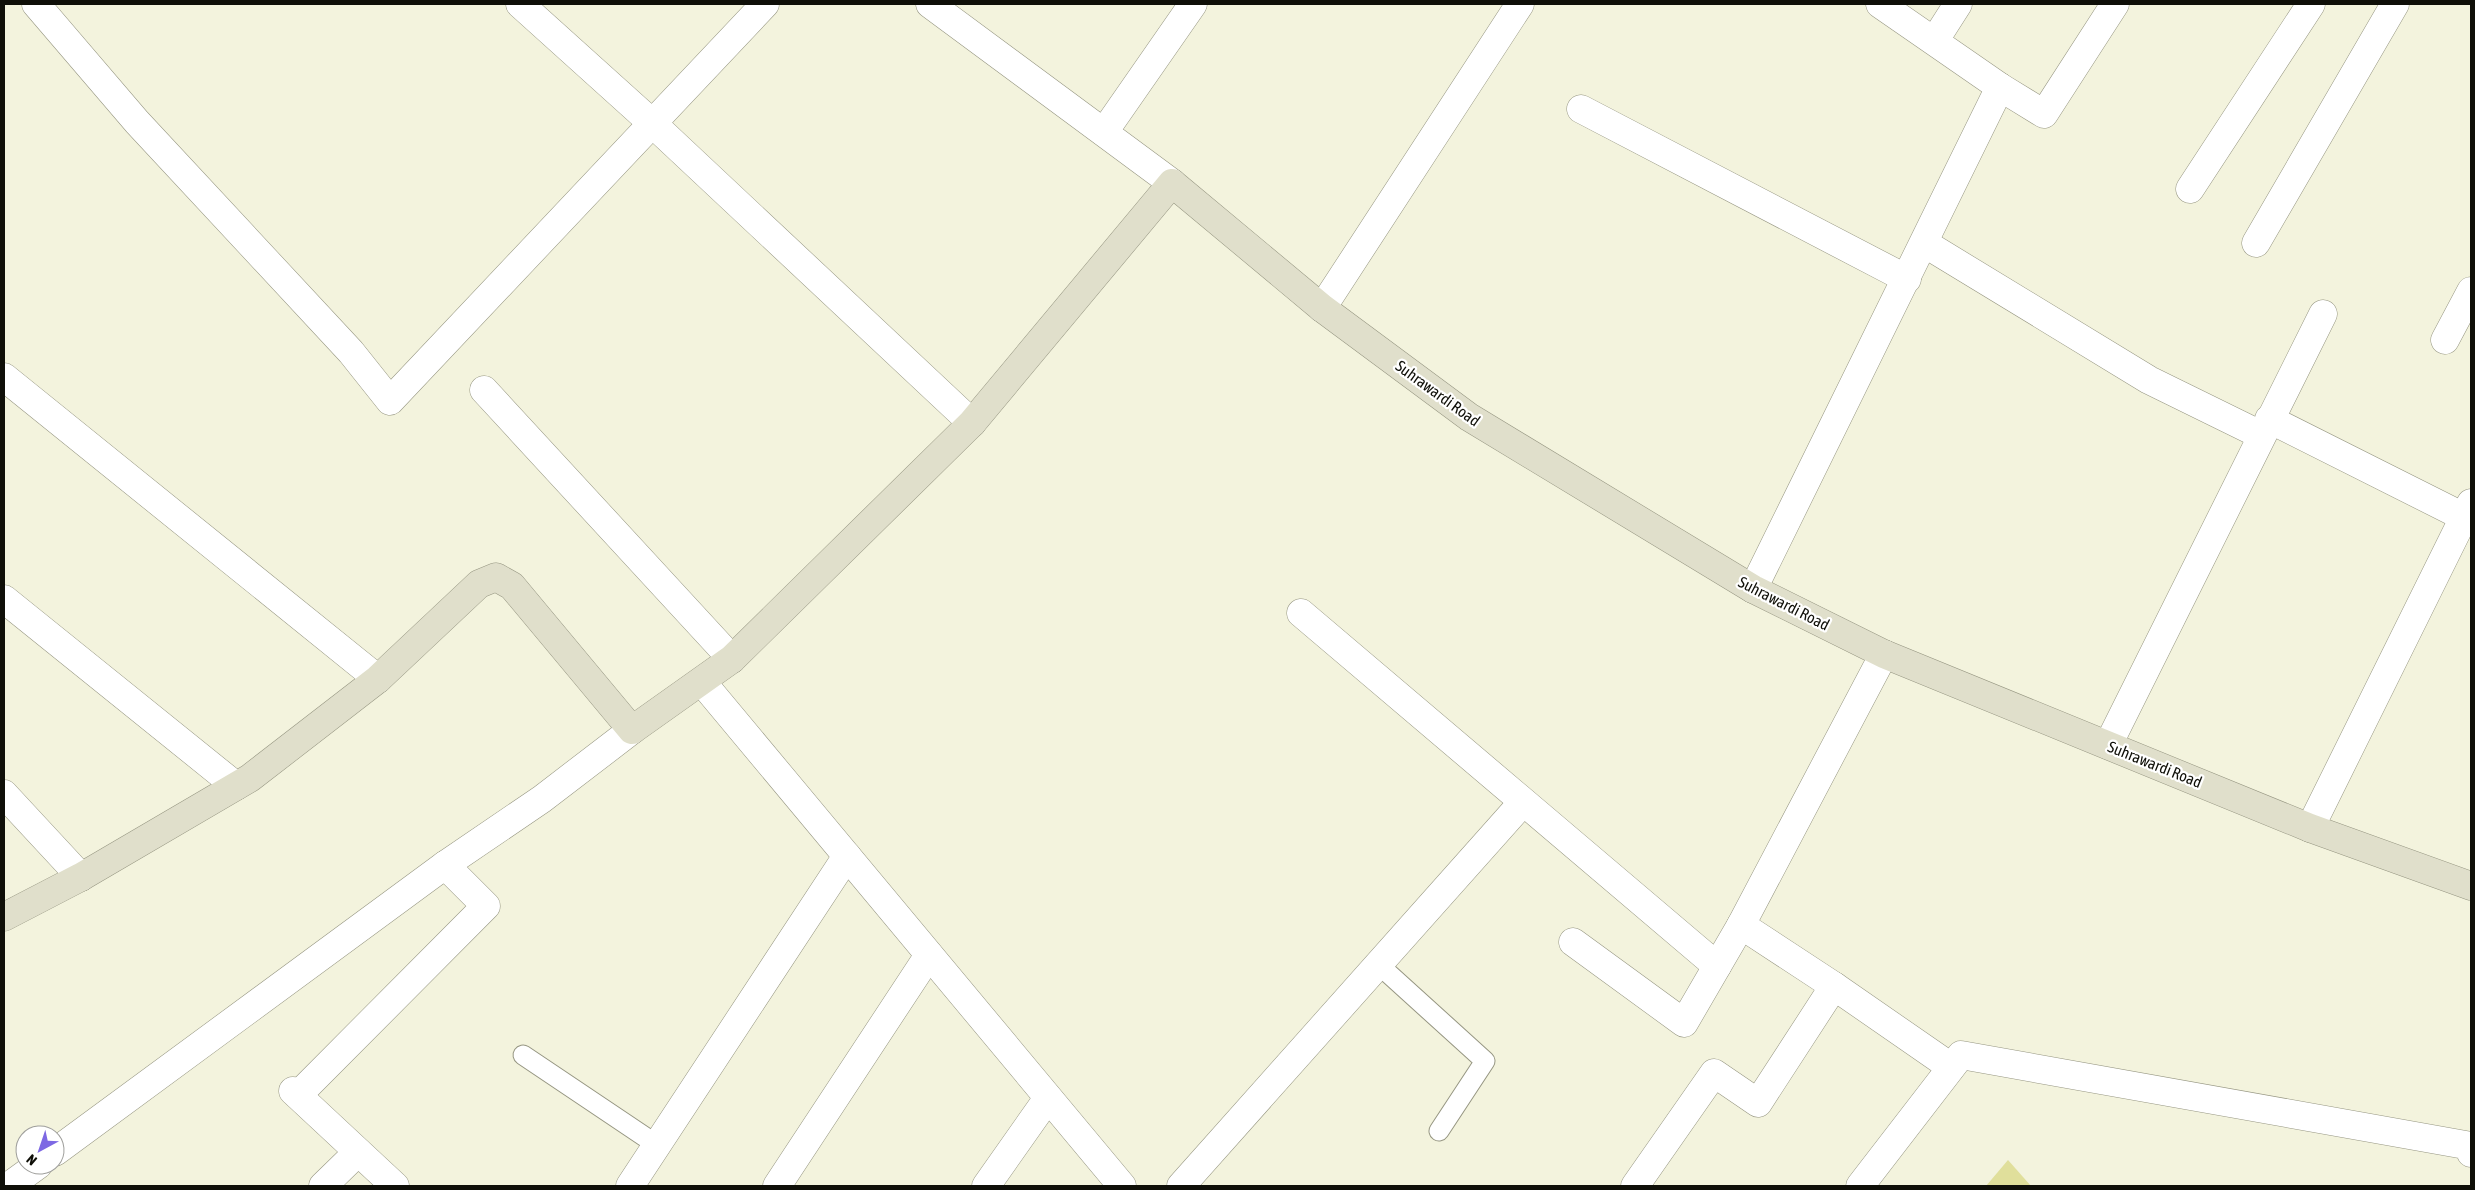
<svg xmlns="http://www.w3.org/2000/svg" width="2475" height="1190" viewBox="0 0 2475 1190" font-family="'Asap Condensed',sans-serif">
  <style>
    .green { fill: #e0df9b }
    .lines { fill: none; stroke-linecap: round; stroke-linejoin: round }
    .lane-casing { stroke: #969682; stroke-width: 21 }
    .street-casing { stroke: #969682; stroke-width: 29 }
    .secondary-casing { stroke: #969682; stroke-width: 29 }
    .lane { stroke: #fff; stroke-width: 19 }
    .street { stroke: #fff; stroke-width: 28 }
    .secondary { stroke: #e0dfcb; stroke-width: 28 }
    .labels { text-anchor: middle; dominant-baseline: central; stroke-width: 4.5; stroke-linejoin: round; paint-order: stroke }
    .street-label { font-size: 16px; fill: #0f0f08; stroke: #fff }
  </style>
  <rect width="100%" height="100%" fill="#f3f3dd"/>
  <!-- green -->
  <path class="green" d="M 2008,1160 L 2031,1186 L 1986,1186 Z"/>
  <g class="lines">
    <defs>
      <g id="lane">
        <path d="M 1378,964 L 1485,1061 L 1439,1131"/>
        <path d="M 523,1055 L 657,1145"/>
      </g>
      <g id="street">
        <path d="M 36,4 L 137,122 L 351,352 L 390,401 L 765,4"/>
        <path d="M 520,4 L 652,123 L 972,423"/>
        <path d="M 930,4 L 1172,183"/>
        <path d="M 1880,4 L 2000,87 L 2044,114 L 2115,4"/>
        <path d="M 1935,40 L 1958,4"/>
        <path d="M 1581,109 L 1907,279"/>
        <path d="M 1104,132 L 1193,4"/>
        <path d="M 2190,189 L 2311,4"/>
        <path d="M 1924,243 L 2149,380 L 2261,435"/>
        <path d="M 2256,243 L 2395,4"/>
        <path d="M 1322,308 L 1520,4"/>
        <path d="M 2445,340 L 2471,291"/>
        <path d="M 4,377 L 378,679"/>
        <path d="M 484,390 L 732,659"/>
        <path d="M 2269,419 L 2464,517"/>
        <path d="M 1753,589 L 2000,87"/>
        <path d="M 4,599 L 236,786"/>
        <path d="M 1301,613 L 1717,966"/>
        <path d="M 702,682 L 1122,1186"/>
        <path d="M 2108,745 L 2323,314"/>
        <path d="M 4,794 L 81,877"/>
        <path d="M 2310,828 L 2471,503"/>
        <path d="M 1741,925 L 1834,986 L 1951,1067"/>
        <path d="M 1573,942 L 1684,1023 L 1741,925 L 1884,654"/>
        <path d="M 293,1091 L 395,1186"/>
        <path d="M 298,1095 L 486,906 L 445,865"/>
        <path d="M 55,1152 L 445,865 L 542,799 L 632,730"/>
        <path d="M 9,1186 L 38,1165"/>
        <path d="M 323,1186 L 358,1152"/>
        <path d="M 630,1186 L 847,856"/>
        <path d="M 777,1186 L 929,955"/>
        <path d="M 986,1186 L 1048,1098"/>
        <path d="M 1181,1186 L 1523,802"/>
        <path d="M 1635,1186 L 1714,1073 L 1758,1103 L 1834,986"/>
        <path d="M 1860,1186 L 1961,1055 L 2471,1146 L 2471,1153"/>
      </g>
      <path id="secondary" d="M 4,917 L 81,877 L 250,778 L 378,679 L 479,584 L 496,577 L 512,586 L 632,730 L 732,659 L 972,423 L 1172,183 L 1322,308 L 1469,417 L 1753,589 L 1884,654 L 2310,828 L 2471,886"/>
    </defs>
    <!-- lane casing -->
    <use href="#lane" class="lane-casing"/>
    <!-- street casing -->
    <use href="#street" class="street-casing"/>
    <!-- secondary casing -->
    <use href="#secondary" class="secondary-casing"/>
    <!-- lane -->
    <use href="#lane" class="lane"/>
    <!-- street -->
    <use href="#street" class="street"/>
    <!-- secondary -->
    <use href="#secondary" class="secondary"/>
  </g>
  <g class="labels">
    <!-- street labels -->
    <g class="street-label">
      <text transform="translate(1438 393) rotate(36)">Suhrawardi Road</text>
      <text transform="translate(1784 603) rotate(27)">Suhrawardi Road</text>
      <text transform="translate(2155 764) rotate(22)">Suhrawardi Road</text>
    </g>
  </g>
  <!-- border -->
  <rect width="2475" height="1190" fill="none" stroke="#0f0f08" stroke-width="10"/>
  <!-- north arrow -->
  <g transform="translate(40 1150) rotate(220)"><circle r="24" fill="#ffffff" stroke="#9f9f9c"/>
  <path d="M0-4L9 19L0 12L-9 19Z" fill="#7d68e3"/>
  <text y="-8" font-size="14" font-weight="bold" text-anchor="middle" fill="#0f0f08">N</text>
  </g>
</svg>
